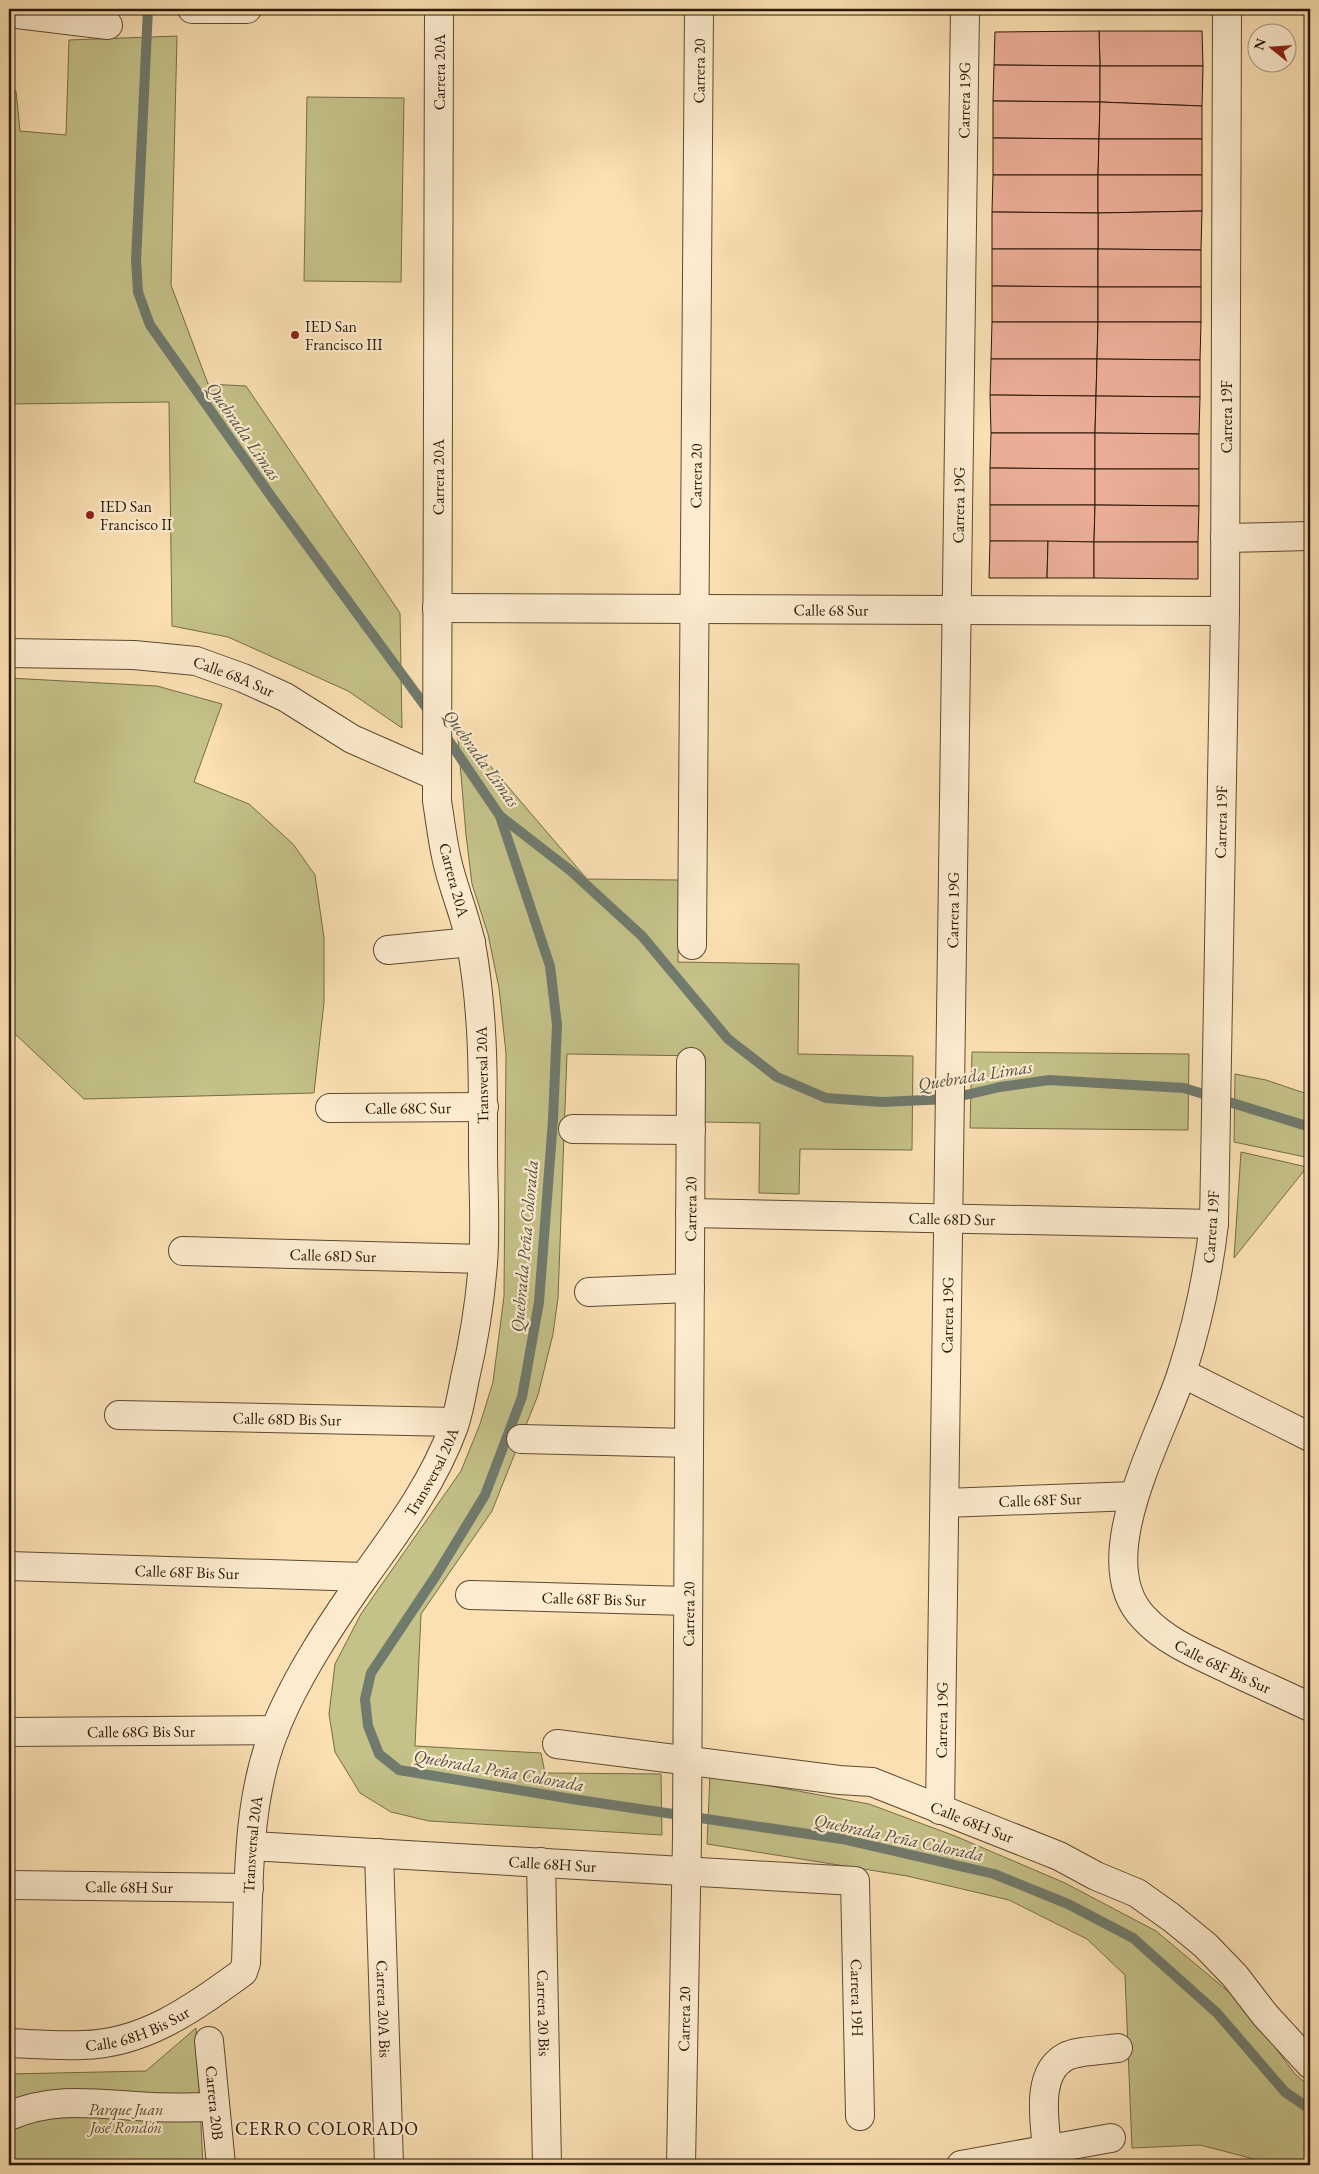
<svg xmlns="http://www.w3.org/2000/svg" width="1319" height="2174" viewBox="0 0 1319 2174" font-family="'EB Garamond',serif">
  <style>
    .green { fill: #c4c189; stroke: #766c47 }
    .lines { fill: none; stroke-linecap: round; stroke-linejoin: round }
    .stream { stroke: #707a6d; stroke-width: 10 }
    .building { fill: #ecae98; stroke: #291805 }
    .minor-casing { stroke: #5d4a30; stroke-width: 30 }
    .minor { stroke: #fcebce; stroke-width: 28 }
    .poi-dot { fill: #8f2418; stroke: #fcebce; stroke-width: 2 }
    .labels { text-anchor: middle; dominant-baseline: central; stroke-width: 4.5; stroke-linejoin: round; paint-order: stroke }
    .street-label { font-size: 16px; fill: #291805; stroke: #fcebce }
    .poi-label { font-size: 16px; fill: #291805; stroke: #fcebce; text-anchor: start }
    .park-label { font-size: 16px; font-style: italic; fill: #584b2d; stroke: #fcebce }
    .water-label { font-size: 18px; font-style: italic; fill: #525142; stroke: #fcebce }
    .neighbourhood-label { font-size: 18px; letter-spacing: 1px; fill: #291805; stroke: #fcebce }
  </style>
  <rect width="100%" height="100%" fill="#fae0b3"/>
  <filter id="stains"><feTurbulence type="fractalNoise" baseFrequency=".004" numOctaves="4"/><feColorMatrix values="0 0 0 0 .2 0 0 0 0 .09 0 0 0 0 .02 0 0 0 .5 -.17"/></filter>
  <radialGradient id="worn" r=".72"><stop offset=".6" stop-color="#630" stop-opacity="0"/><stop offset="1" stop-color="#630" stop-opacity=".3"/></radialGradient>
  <!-- green -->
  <g class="green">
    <path d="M 177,36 L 171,285 L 208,384 L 246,386 L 400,613 L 402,728 L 348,691 L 286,663 L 228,637 L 172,626 L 169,402 L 9,404 L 9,91 L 16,91 L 20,131 L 66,135 L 69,40 Z"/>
    <path d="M 307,97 L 404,98 L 401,282 L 304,281 Z"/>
    <path d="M 9,678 L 157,686 L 222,704 L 194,782 L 249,804 L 293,844 L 315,875 L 324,938 L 324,1002 L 314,1093 L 84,1099 L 12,1031 L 9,1033 Z"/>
    <path d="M 457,727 L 587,879 L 679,880 L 678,962 L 799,964 L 798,1054 L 913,1056 L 912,1150 L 800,1149 L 799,1194 L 759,1193 L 760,1123 L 704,1122 L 705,1056 L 567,1054 L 558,1298 L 553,1334 L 538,1395 L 492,1511 L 421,1614 L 415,1746 L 541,1753 L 545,1773 L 661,1774 L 662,1835 L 429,1821 L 391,1812 L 360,1793 L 335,1752 L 329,1714 L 335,1664 L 361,1614 L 461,1471 L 480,1424 L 493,1382 L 504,1296 L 506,1053 L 499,988 L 488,934 L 472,884 L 466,835 Z"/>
    <path d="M 972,1052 L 1189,1054 L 1188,1130 L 970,1128 Z"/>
    <path d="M 1235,1074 L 1266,1080 L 1310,1095 L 1310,1158 L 1234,1142 Z"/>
    <path d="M 1241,1152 L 1307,1167 L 1234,1258 Z"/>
    <path d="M 710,1775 L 869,1804 L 955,1836 L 1065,1883 L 1156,1931 L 1242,2003 L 1295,2074 L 1310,2087 L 1310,2165 L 1277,2165 L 1200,2145 L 1132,2148 L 1125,1975 L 1087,1939 L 1009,1900 L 907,1876 L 707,1844 Z"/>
    <path d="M 196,2028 L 203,2165 L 9,2165 L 9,2074 L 146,2071 Z"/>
  </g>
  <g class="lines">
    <!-- stream -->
    <g class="stream">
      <path d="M 148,9 L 136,261 L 138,292 L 150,325 L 273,499 L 431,714"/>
      <path d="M 443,732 L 500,816 L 571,871 L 642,936 L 728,1039 L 777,1077 L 826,1098 L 882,1102 L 948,1099 L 1000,1087 L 1049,1080 L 1184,1088 L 1310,1127"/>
      <path d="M 500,816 L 550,966 L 557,1025 L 553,1120 L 539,1302 L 522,1397 L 485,1495 L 437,1574 L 371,1673 L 365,1699 L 368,1726 L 379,1754 L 399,1770 L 572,1799 L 842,1839 L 994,1874 L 1068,1904 L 1133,1938 L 1217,2013 L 1285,2092 L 1310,2109"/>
    </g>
  </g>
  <!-- building -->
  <g class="building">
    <path d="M 1099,31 L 1202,31 L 1203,66 L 1100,66 Z"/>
    <path d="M 1099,31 L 1100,66 L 994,65 L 995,32 Z"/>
    <path d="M 994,65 L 1100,66 L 1100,102 L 993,101 Z"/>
    <path d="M 1100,66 L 1203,66 L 1202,106 L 1100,102 Z"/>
    <path d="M 993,101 L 1100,102 L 1099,139 L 993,138 Z"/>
    <path d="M 1100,102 L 1202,106 L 1202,139 L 1099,139 Z"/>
    <path d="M 993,138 L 1099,139 L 1098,175 L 993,175 Z"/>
    <path d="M 1099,139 L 1202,139 L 1202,175 L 1098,175 Z"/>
    <path d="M 993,175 L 1098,175 L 1098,213 L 992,212 Z"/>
    <path d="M 1098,175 L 1202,175 L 1202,211 L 1098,213 Z"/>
    <path d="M 1202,211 L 1201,250 L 1098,249 L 1098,213 Z"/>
    <path d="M 992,212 L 1098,213 L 1098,249 L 992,249 Z"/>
    <path d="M 992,249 L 1098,249 L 1098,287 L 992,286 Z"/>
    <path d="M 1098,249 L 1201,250 L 1201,287 L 1098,287 Z"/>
    <path d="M 992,286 L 1098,287 L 1098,322 L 992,322 Z"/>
    <rect x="1098" y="287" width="103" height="35"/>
    <path d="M 992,322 L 1098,322 L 1097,359 L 991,359 Z"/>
    <path d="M 1098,322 L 1201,322 L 1200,360 L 1097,359 Z"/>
    <path d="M 991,359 L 1097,359 L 1096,396 L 990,395 Z"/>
    <path d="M 1097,359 L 1200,360 L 1200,397 L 1096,396 Z"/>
    <path d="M 990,395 L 1096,396 L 1095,433 L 991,433 Z"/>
    <path d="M 1096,396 L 1200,397 L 1199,434 L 1095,433 Z"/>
    <path d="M 991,433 L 1095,433 L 1095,469 L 990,468 Z"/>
    <path d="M 1095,433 L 1199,434 L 1199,469 L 1095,469 Z"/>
    <path d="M 990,468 L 1095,469 L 1095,505 L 990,505 Z"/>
    <path d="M 1095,469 L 1199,469 L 1199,506 L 1095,505 Z"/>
    <path d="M 990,505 L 1095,505 L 1094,542 L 990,541 Z"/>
    <path d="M 1095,505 L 1199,506 L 1198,542 L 1094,542 Z"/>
    <path d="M 990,541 L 1048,541 L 1047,578 L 989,578 Z"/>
    <path d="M 1048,541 L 1094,542 L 1094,578 L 1047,578 Z"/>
    <path d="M 1094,542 L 1198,542 L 1198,579 L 1094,578 Z"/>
  </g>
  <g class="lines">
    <defs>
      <g id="minor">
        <path d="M 192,9 L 247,9"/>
        <path id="s1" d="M 1227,9 L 1225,611 L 1214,1224 C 1208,1274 1198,1323 1182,1372 C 1163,1434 1087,1560 1144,1618 C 1166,1642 1199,1655 1228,1669 C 1255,1682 1283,1694 1310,1707"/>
        <path d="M 9,13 L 108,25"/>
        <path d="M 1225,538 L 1310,536"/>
        <path id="s2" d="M 437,608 L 1225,611"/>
        <path id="s3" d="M 9,653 L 134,655 L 196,661 L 243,678 L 285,697 L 352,739 L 436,776"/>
        <path id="s4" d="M 692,945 L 699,9"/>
        <path d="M 388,950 L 471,942"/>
        <path id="s5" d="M 330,1108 L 484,1107"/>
        <path d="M 573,1129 L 691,1130"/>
        <path id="s6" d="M 690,1213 L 1214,1224"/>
        <path id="s7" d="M 183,1251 L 483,1259"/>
        <path d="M 589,1292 L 690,1288"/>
        <path d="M 1182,1373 L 1310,1437"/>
        <path id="s8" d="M 119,1415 L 455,1422"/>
        <path d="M 521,1439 L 689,1443"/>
        <path id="s9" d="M 945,1503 L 1134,1496"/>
        <path id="s10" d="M 9,1566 L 364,1577"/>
        <path id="s11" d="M 470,1595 L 688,1601"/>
        <path id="s12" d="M 9,1732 L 275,1730"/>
        <path id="s13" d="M 557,1744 L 839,1780 L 872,1782 L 1059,1856 L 1096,1876 L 1137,1893 L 1172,1918 L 1205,1945 L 1235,1976 L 1265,2015 L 1310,2064"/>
        <path id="s14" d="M 940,1810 L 965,9"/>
        <path id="s15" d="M 252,1846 L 855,1881 L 860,2116"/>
        <path id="s16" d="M 379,1853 L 389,2165"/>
        <path id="s17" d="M 541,1862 L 547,2165"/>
        <path id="s18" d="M 9,1885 L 249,1888"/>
        <path id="s19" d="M 209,2041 L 221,2165"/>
        <path id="s20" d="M 9,2043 C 33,2044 57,2046 82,2045 C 145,2044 193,2008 243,1972 L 246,1963 C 249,1887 246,1803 274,1732 C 295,1678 333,1621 367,1573 C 401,1526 434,1481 454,1426 C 459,1411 462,1394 465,1378 C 474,1340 480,1302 483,1263 C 486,1226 483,1189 483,1152 C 483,1082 484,1014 471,944 C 465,914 452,886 446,856 C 442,838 440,819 437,801 L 439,9"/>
        <path d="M 9,2116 C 56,2095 103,2105 153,2107 C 174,2108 195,2107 215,2107"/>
        <path d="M 1047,2150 C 1045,2121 1035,2074 1065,2057 C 1075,2051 1105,2050 1118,2048"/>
        <path id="s21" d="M 681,2165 L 687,1837 L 691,1062"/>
        <path d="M 961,2165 L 1111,2138"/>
      </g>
    </defs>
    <!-- minor casing -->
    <use href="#minor" class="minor-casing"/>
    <!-- minor -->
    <use href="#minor" class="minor"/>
  </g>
  <!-- markers -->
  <g class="poi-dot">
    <circle cx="295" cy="335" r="5"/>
    <circle cx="90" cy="515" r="5"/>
  </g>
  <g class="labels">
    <!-- street labels -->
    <g class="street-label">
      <text stroke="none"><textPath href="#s20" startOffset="2214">Carrera 20A</textPath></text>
      <text stroke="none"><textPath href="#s4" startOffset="874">Carrera 20</textPath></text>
      <text stroke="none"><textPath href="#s14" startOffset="1710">Carrera 19G</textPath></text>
      <text transform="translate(1226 417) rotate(-90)">Carrera 19F</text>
      <text stroke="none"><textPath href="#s20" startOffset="1809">Carrera 20A</textPath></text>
      <text stroke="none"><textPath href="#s4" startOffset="469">Carrera 20</textPath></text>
      <text stroke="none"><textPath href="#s14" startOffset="1305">Carrera 19G</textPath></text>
      <text stroke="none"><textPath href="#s2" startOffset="394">Calle 68 Sur</textPath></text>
      <text stroke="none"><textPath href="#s3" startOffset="228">Calle 68A Sur</textPath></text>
      <text transform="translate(1221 822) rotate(-89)">Carrera 19F</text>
      <text transform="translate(454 880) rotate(75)">Carrera 20A</text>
      <text stroke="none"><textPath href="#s14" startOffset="900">Carrera 19G</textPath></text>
      <text transform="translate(482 1075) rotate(-91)">Transversal 20A</text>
      <text stroke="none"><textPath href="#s5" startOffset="78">Calle 68C Sur</textPath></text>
      <text stroke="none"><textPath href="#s21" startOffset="956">Carrera 20</textPath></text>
      <text stroke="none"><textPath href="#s6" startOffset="262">Calle 68D Sur</textPath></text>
      <text transform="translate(1211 1227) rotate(-86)">Carrera 19F</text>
      <text stroke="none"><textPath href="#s7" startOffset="150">Calle 68D Sur</textPath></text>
      <text stroke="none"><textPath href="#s14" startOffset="495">Carrera 19G</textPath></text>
      <text stroke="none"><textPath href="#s8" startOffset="168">Calle 68D Bis Sur</textPath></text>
      <text stroke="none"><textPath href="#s20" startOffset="801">Transversal 20A</textPath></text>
      <text stroke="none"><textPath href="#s9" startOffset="95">Calle 68F Sur</textPath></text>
      <text stroke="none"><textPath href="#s10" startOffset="178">Calle 68F Bis Sur</textPath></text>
      <text stroke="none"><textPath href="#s11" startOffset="124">Calle 68F Bis Sur</textPath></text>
      <text stroke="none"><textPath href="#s21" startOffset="551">Carrera 20</textPath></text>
      <text stroke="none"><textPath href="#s1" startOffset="1721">Calle 68F Bis Sur</textPath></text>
      <text stroke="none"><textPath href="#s14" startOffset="90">Carrera 19G</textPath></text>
      <text stroke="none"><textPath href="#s12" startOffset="132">Calle 68G Bis Sur</textPath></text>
      <text stroke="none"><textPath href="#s13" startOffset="425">Calle 68H Sur</textPath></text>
      <text stroke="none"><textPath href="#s20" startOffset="381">Transversal 20A</textPath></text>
      <text stroke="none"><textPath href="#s15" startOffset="301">Calle 68H Sur</textPath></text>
      <text stroke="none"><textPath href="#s18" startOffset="120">Calle 68H Sur</textPath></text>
      <text stroke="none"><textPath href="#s15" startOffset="721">Carrera 19H</textPath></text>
      <text stroke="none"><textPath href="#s16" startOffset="156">Carrera 20A Bis</textPath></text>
      <text stroke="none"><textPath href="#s17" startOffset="151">Carrera 20 Bis</textPath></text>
      <text stroke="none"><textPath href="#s21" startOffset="146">Carrera 20</textPath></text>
      <text stroke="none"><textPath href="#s20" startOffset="131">Calle 68H Bis Sur</textPath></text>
      <text stroke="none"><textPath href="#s19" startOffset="62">Carrera 20B</textPath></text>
    </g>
    <!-- poi labels -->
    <g class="poi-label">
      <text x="305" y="326">IED San<tspan x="305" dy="18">Francisco III</tspan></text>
      <text x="100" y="506">IED San<tspan x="100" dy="18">Francisco II</tspan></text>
    </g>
    <!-- park labels -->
    <g class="park-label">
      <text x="126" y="2109">Parque Juan<tspan x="126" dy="18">José Rondón</tspan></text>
    </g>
    <!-- water labels -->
    <g class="water-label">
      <text transform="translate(244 431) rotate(55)">Quebrada Limas</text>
      <text transform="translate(482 758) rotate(54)">Quebrada Limas</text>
      <text transform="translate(975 1075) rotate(-9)">Quebrada Limas</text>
      <text transform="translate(524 1246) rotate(-85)">Quebrada Peña Colorada</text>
      <text transform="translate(499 1770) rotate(10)">Quebrada Peña Colorada</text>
      <text transform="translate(899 1837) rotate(12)">Quebrada Peña Colorada</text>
    </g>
    <!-- neighbourhood labels -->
    <g class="neighbourhood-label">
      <text x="327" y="2128">CERRO COLORADO</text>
    </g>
  </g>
  <!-- margin -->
  <rect width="1319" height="2174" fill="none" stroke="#fae0b3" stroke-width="30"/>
  <rect x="10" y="10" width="1299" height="2154" fill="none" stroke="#291805" stroke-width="2.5"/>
  <rect x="15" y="15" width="1289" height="2144" fill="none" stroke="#291805"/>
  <!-- north arrow -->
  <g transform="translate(1272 48) rotate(287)"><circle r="24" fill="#fcebce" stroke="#a8977e"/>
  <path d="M0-4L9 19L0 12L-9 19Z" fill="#8f2418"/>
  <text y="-8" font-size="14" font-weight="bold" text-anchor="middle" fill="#291805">N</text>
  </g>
  <rect width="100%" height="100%" filter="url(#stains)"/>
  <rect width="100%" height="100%" fill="url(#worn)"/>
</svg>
